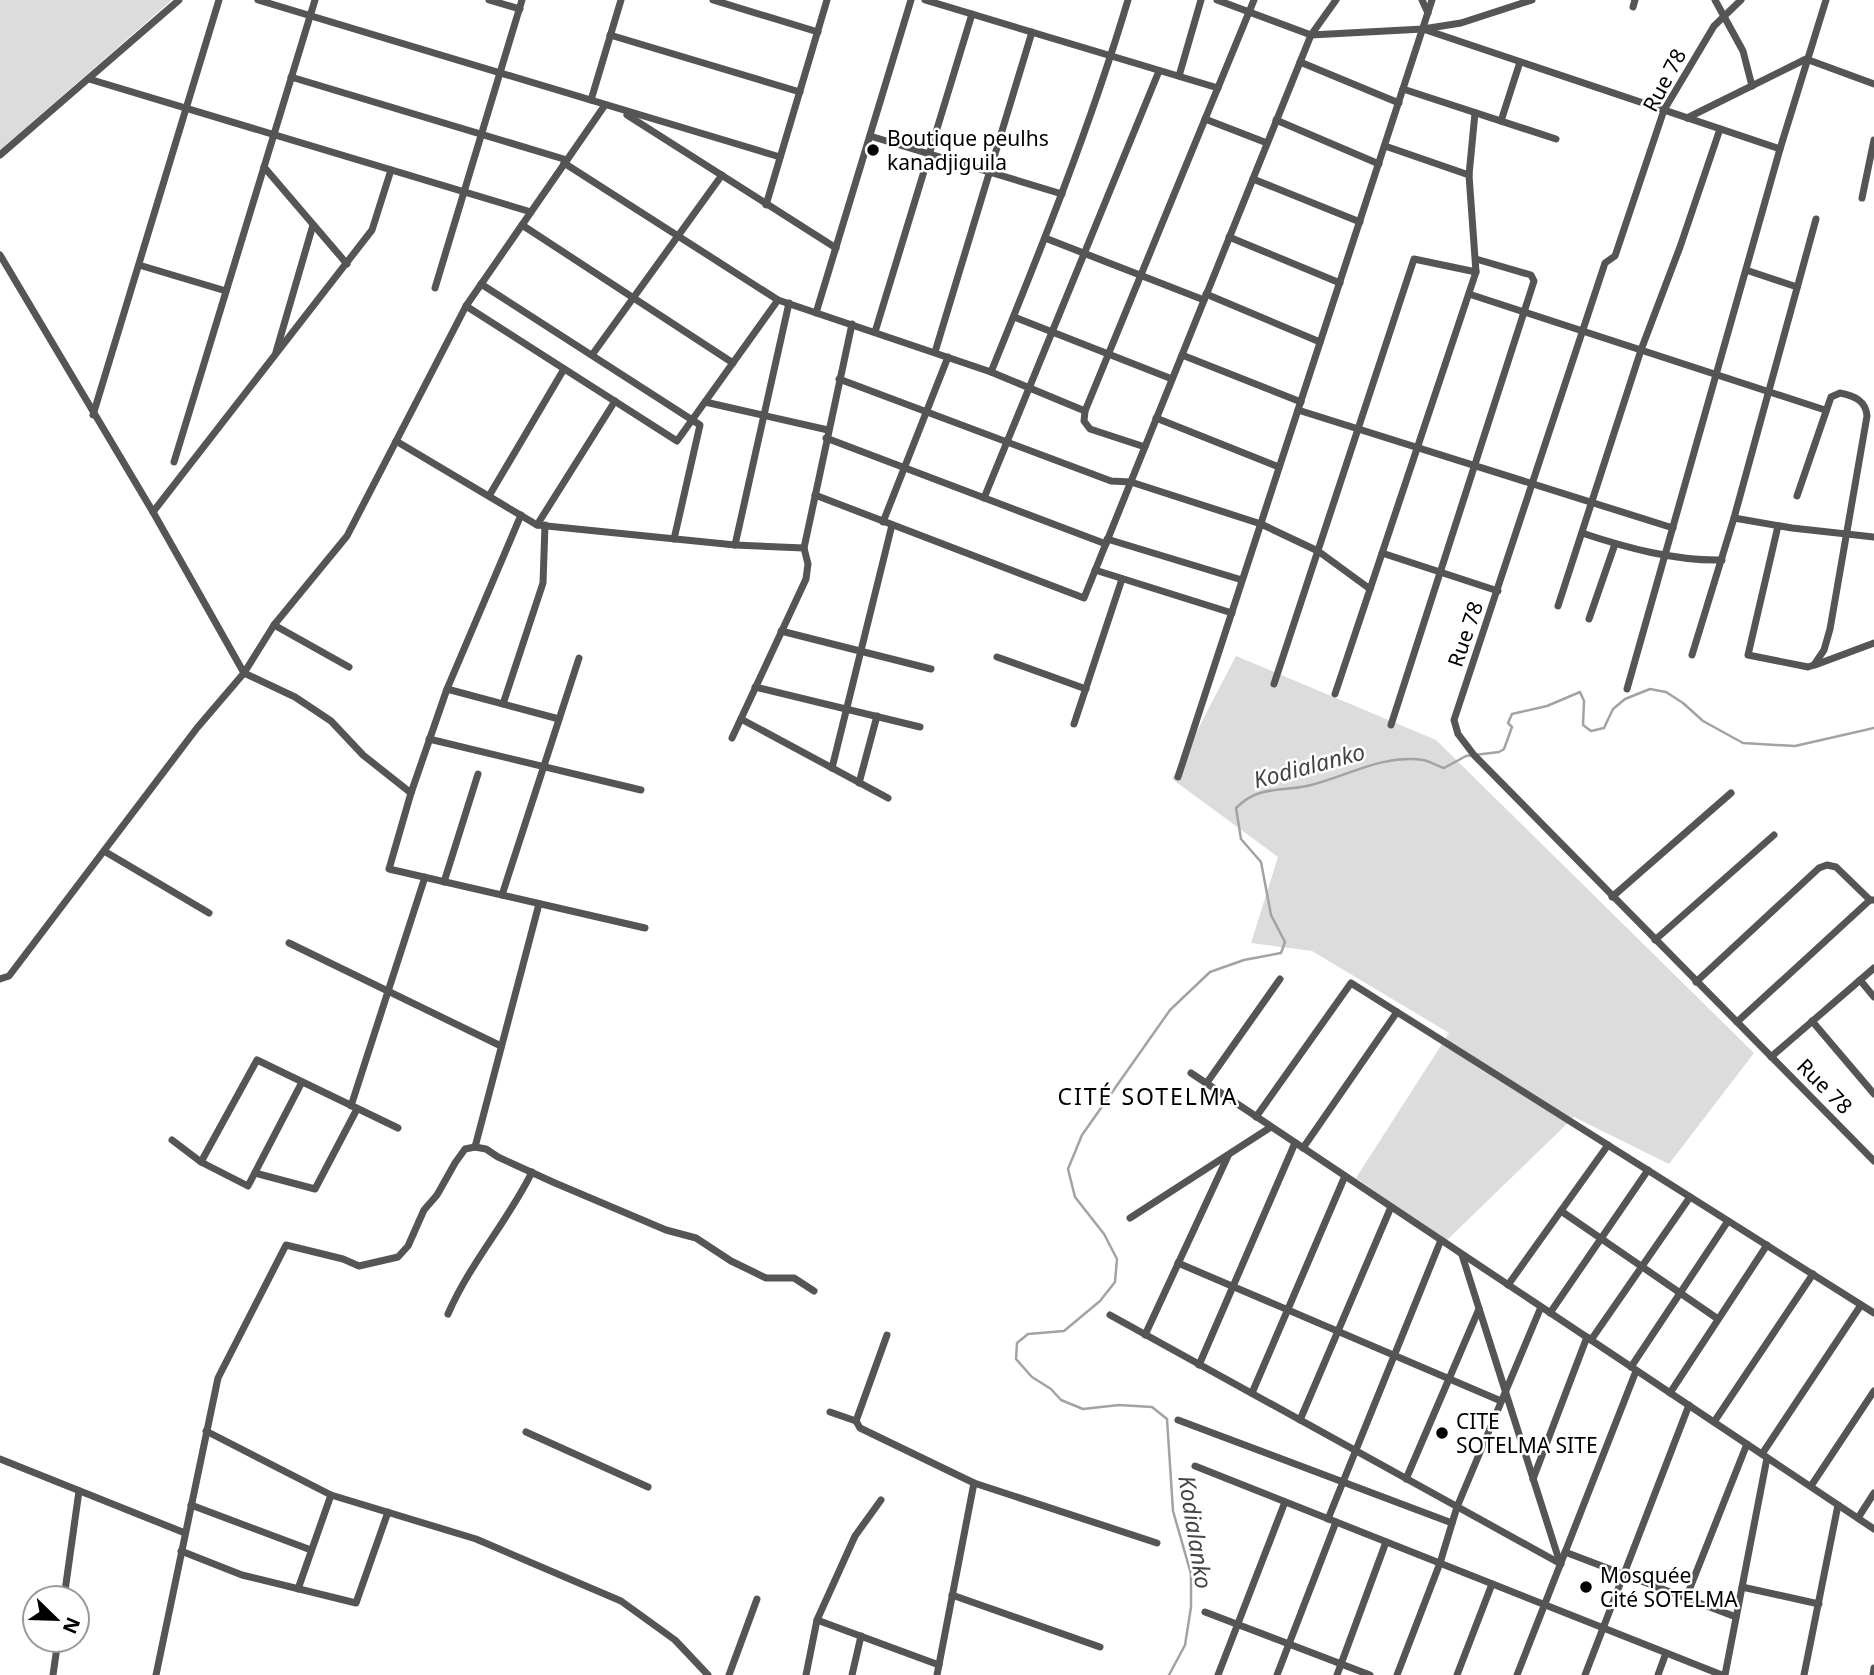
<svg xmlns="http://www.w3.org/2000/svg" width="1874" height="1675" viewBox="0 0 1874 1675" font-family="'Noto Sans',sans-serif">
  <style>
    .green { fill: #dcdcdc }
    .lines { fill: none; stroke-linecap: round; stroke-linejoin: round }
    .stream { stroke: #a3a3a3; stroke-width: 2.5 }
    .street { stroke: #555; stroke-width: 7 }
    .poi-dot { fill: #000; stroke: #fff; stroke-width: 2.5 }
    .labels { text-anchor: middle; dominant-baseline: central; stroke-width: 5; stroke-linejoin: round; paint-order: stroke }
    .street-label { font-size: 21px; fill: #000; stroke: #fff }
    .poi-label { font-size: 21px; fill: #000; stroke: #fff; text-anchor: start }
    .water-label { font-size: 23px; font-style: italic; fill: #444; stroke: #fff }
    .neighbourhood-label { font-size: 23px; letter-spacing: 2px; fill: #000; stroke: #fff }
  </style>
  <rect width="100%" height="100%" fill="#fff"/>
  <!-- green -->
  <g class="green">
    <path d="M 0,0 L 172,0 L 0,150 Z"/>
    <path d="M 1236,656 L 1436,740 L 1754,1053 L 1669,1164 L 1574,1117 L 1446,1241 L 1356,1178 L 1449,1033 L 1312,951 L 1251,943 L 1278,857 L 1172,779 Z"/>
  </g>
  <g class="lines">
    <!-- stream -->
    <path class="stream" d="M 1169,1675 L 1185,1645 L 1191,1607 L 1191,1574 L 1173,1511 L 1167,1419 L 1152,1407 L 1119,1405 L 1083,1409 L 1061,1400 L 1051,1389 L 1032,1377 L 1016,1359 L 1017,1343 L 1028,1334 L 1064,1331 L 1100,1301 L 1115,1282 L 1117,1259 L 1104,1234 L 1075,1197 L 1068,1169 L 1082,1135 L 1170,1010 L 1210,972 L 1244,960 L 1281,953 L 1285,942 L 1271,915 L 1261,862 L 1241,839 L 1236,808 C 1259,785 1279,792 1307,786 C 1346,777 1382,754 1423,760 C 1430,761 1437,766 1444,768 L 1466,756 L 1499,752 L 1504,749 L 1512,727 L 1508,723 L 1512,714 L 1547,706 L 1580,692 L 1584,701 L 1583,725 L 1591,731 L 1604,728 L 1613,709 L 1625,699 L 1650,689 L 1666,692 L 1683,703 L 1703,721 L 1743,743 L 1795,746 L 1874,728"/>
    <!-- street -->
    <g class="street">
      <path d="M 258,0 L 780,157"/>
      <path d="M 489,0 L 520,9"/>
      <path d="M 713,0 L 818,32"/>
      <path d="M 925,0 L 1218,88"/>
      <path d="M 1217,0 L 1311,35 L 1423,29 L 1461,23 L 1532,0"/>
      <path d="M 1422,0 L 1428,13"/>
      <path d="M 1715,0 L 1743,51 L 1752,86"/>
      <path d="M 1741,0 L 1714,26 L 1664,110 L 1615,256 L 1605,263 L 1454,720 L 1458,734 L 1474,755 L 1874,1161"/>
      <path d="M 1633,7 L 1635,0"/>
      <path d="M 1423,29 L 1780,149"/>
      <path d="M 610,35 L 800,92"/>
      <path d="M 1300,62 L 1399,103"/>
      <path d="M 1179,76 L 1201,0"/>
      <path d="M 291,77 L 567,160"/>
      <path d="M 89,79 L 531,212"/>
      <path d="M 1403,89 L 1556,139"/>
      <path d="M 591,100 L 621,0"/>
      <path d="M 627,115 L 836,248"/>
      <path d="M 1687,118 L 1806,59 L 1874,84"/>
      <path d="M 1205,119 L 1267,143"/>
      <path d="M 1276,120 L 1379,164"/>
      <path d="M 1501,121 L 1520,62"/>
      <path d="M 870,136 L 1062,194"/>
      <path d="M 1385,146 L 1469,175"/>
      <path d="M 0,155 L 179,0"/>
      <path d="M 564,163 L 778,300 L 991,372 L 1085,411"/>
      <path d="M 264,167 L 347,264"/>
      <path d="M 1253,179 L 1360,222"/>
      <path d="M 1862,198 L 1874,140"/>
      <path d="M 766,205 L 827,0"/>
      <path d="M 522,225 L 733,363"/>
      <path d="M 1229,237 L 1340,283"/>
      <path d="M 1045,238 L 1204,300"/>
      <path d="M 0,255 L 153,512 L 244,673 L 295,697 L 331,721 L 363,755 L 411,793"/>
      <path d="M 139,265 L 226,291"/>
      <path d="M 1746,270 L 1797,287"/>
      <path d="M 481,284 L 700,425 L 674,539"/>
      <path d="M 435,288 L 522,0"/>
      <path d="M 1206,294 L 1320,342"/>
      <path d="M 1469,294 L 1825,410"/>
      <path d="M 466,306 L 677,441 L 778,300"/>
      <path d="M 816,313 L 911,0"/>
      <path d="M 1014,317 L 1172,379"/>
      <path d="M 875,332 L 972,14"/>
      <path d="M 276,352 L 313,225"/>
      <path d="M 935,352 L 1032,32"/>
      <path d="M 592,355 L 722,175"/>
      <path d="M 1182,355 L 1301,402"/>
      <path d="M 991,372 C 1041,249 1090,127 1128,0"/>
      <path d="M 839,379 L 1111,481 L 1131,482 L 1261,524 L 1318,551 L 1370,589"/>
      <path d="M 705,402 L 828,430"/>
      <path d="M 1298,410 L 1673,528"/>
      <path d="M 93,415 L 219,0"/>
      <path d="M 1156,418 L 1279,467"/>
      <path d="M 826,438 L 1106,544"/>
      <path d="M 396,441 L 537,525 L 735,545 L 804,548"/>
      <path d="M 1145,447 L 1090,429 L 1084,421 L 1085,411 L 1254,0"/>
      <path d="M 174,462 L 315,0"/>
      <path d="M 815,495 L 1084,598 L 1311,35 L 1336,0"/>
      <path d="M 489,496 L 564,369"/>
      <path d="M 984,498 L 1159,71"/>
      <path d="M 153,512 L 372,230 L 391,170"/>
      <path d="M 521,515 L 447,689 L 411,793 L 389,869 L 645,928"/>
      <path d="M 1734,518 L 1792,528 L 1874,537"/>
      <path d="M 883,522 L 948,357"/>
      <path d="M 537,525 L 615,401"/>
      <path d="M 1778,526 L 1748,655 L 1808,667 L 1814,665 L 1824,650 L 1830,629 L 1867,416 C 1866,401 1855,396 1840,393 L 1831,397 L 1797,496"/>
      <path d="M 1582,533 C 1627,548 1675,561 1722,560"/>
      <path d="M 1107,539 L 1242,580"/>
      <path d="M 735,545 L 789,303"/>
      <path d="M 1382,553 L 1498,591"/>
      <path d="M 1095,570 L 1232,613"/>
      <path d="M 1558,606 L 1641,350 L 1680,247 L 1720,129"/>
      <path d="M 1589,619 L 1615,544"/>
      <path d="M 274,625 L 349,667"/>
      <path d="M 781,631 L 931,669"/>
      <path d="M 1692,655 L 1734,518 L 1816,219"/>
      <path d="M 997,657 L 1086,689"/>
      <path d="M 1815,665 L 1874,643"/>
      <path d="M 1274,684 L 1414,259 L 1476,272"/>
      <path d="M 755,687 L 920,727"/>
      <path d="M 447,689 L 559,719"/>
      <path d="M 1627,689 L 1780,149 L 1826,0"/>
      <path d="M 1335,694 L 1476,272 L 1469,175 L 1475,113"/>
      <path d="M 503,704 L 543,583 L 545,525"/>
      <path d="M 741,719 L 888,798"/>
      <path d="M 1074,724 L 1122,579"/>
      <path d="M 1391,725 L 1534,281 L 1531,275 L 1476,259"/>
      <path d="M 732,738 L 806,579 L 808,564 L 804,548 L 852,324"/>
      <path d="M 429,739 L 641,790"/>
      <path d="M 832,768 L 892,525"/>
      <path d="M 1178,777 L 1432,0"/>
      <path d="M 859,783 L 877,716"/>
      <path d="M 104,851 L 209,913"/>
      <path d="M 444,882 L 478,774"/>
      <path d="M 502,895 L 579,658"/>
      <path d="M 1612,897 L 1731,793"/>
      <path d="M 1655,940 L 1774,835"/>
      <path d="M 289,943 L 501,1046"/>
      <path d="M 0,979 L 9,976 L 197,728 L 244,673 L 274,625 L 347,536 L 466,306 L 605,105"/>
      <path d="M 1860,980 L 1874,997"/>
      <path d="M 1696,982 L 1819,868 L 1827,865 L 1836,867 L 1870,900"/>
      <path d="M 1812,1021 L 1874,1094"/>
      <path d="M 1737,1022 L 1870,900 L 1873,900"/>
      <path d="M 1771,1057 L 1874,968"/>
      <path d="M 1191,1073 L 1874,1529"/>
      <path d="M 1206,1084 L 1280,979"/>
      <path d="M 351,1106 L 425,877"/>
      <path d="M 1256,1117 L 1351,983 L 1874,1313"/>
      <path d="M 172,1140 L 201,1162 L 248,1186 L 302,1082"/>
      <path d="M 475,1147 L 539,904"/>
      <path d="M 1303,1148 L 1397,1012"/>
      <path d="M 201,1162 L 257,1060 L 398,1128"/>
      <path d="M 255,1173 L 315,1189 L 357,1109"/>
      <path d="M 1561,1211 L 1718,1319"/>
      <path d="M 1130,1218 L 1271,1127"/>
      <path d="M 1462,1255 L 1560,1563"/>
      <path d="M 1178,1263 L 1501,1401"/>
      <path d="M 1508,1285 L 1608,1145"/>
      <path d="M 1550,1313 L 1648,1170"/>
      <path d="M 448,1314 C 470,1263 508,1221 532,1172"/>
      <path d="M 1110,1315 L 1561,1564"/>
      <path d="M 1145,1335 L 1228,1156"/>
      <path d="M 1591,1340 L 1690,1197"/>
      <path d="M 1199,1365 L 1295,1143"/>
      <path d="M 1631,1367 L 1728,1221"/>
      <path d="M 1252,1393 L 1345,1176"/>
      <path d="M 1670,1393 L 1767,1245"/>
      <path d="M 830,1412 L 856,1421 L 860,1428 L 974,1483 L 937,1675"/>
      <path d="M 1178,1420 L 1452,1523"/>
      <path d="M 1300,1420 L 1391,1207"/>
      <path d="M 856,1421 L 887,1335"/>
      <path d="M 1714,1422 L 1813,1274"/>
      <path d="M 206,1431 L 331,1495 L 476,1539 L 621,1601 L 675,1640 L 708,1675"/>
      <path d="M 526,1432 L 648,1487"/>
      <path d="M 1762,1454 L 1861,1305"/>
      <path d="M 0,1459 L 185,1533"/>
      <path d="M 1195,1466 L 1722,1675"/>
      <path d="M 1406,1479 L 1479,1309"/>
      <path d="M 1533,1479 L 1587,1337"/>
      <path d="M 974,1483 L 1157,1543"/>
      <path d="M 1811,1486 L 1874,1391"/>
      <path d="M 191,1505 L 311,1550"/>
      <path d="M 1858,1518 L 1874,1493"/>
      <path d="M 1328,1519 L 1441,1240"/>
      <path d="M 181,1551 L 242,1575 L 356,1603 L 388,1512"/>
      <path d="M 1565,1552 L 1736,1617"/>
      <path d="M 1742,1587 L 1819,1604"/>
      <path d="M 298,1589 L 331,1495"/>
      <path d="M 952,1595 L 1100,1647"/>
      <path d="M 64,1598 L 79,1491"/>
      <path d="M 1686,1598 L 1747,1444"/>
      <path d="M 1205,1612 L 1370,1675"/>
      <path d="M 817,1620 L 939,1665"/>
      <path d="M 53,1675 L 58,1640"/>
      <path d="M 156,1675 L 218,1378 L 286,1245 L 343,1259 L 359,1266 L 398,1257 L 408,1246 L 424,1210 L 437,1195 L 455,1163 L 465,1149 L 475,1147 L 486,1149 L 498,1157 L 555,1183 L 666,1230 L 696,1238 L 731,1261 L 766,1278 L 794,1278 L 814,1291"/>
      <path d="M 729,1675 L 757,1599"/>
      <path d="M 806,1675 L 817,1620 L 855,1536 L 881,1500"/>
      <path d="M 852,1675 L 861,1636"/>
      <path d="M 1218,1675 L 1285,1502"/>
      <path d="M 1277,1675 L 1336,1522"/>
      <path d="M 1337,1675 L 1386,1542"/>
      <path d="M 1397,1675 L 1440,1563 L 1457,1507 L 1541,1307"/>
      <path d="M 1457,1675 L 1492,1584"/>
      <path d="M 1517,1675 L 1636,1371"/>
      <path d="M 1585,1675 L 1689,1405"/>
      <path d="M 1658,1675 L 1666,1653"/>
      <path d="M 1725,1675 L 1767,1458"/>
      <path d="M 1804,1675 L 1838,1505"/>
      <path d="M 1873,1675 L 1874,1668"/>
    </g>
  </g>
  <!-- markers -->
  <g class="poi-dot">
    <circle cx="873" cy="150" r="7"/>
    <circle cx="1442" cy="1433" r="7"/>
    <circle cx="1586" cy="1587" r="7"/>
  </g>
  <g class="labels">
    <!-- street labels -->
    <g class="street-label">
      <text transform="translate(1664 80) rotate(-62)">Rue 78</text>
      <text transform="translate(1465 634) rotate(-71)">Rue 78</text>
      <text transform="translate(1825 1086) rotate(45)">Rue 78</text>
    </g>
    <!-- poi labels -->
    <g class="poi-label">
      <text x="887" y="138">Boutique peulhs<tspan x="887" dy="24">kanadjiguila</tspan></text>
      <text x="1456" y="1421">CITE<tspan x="1456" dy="24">SOTELMA SITE</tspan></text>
      <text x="1600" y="1575">Mosquée<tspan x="1600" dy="24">Cité SOTELMA</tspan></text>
    </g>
    <!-- water labels -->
    <g class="water-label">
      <text transform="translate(1309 765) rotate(-15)">Kodialanko</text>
      <text transform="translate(1196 1532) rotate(81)">Kodialanko</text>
    </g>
    <!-- neighbourhood labels -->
    <g class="neighbourhood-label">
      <text x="1148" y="1096">CITÉ SOTELMA</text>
    </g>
  </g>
  <!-- north arrow -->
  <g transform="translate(56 1619) rotate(113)"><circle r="33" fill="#ffffff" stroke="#999999" stroke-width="2"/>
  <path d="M0-5L12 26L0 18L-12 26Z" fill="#000000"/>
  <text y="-10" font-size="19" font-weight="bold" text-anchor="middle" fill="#000000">N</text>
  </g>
</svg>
